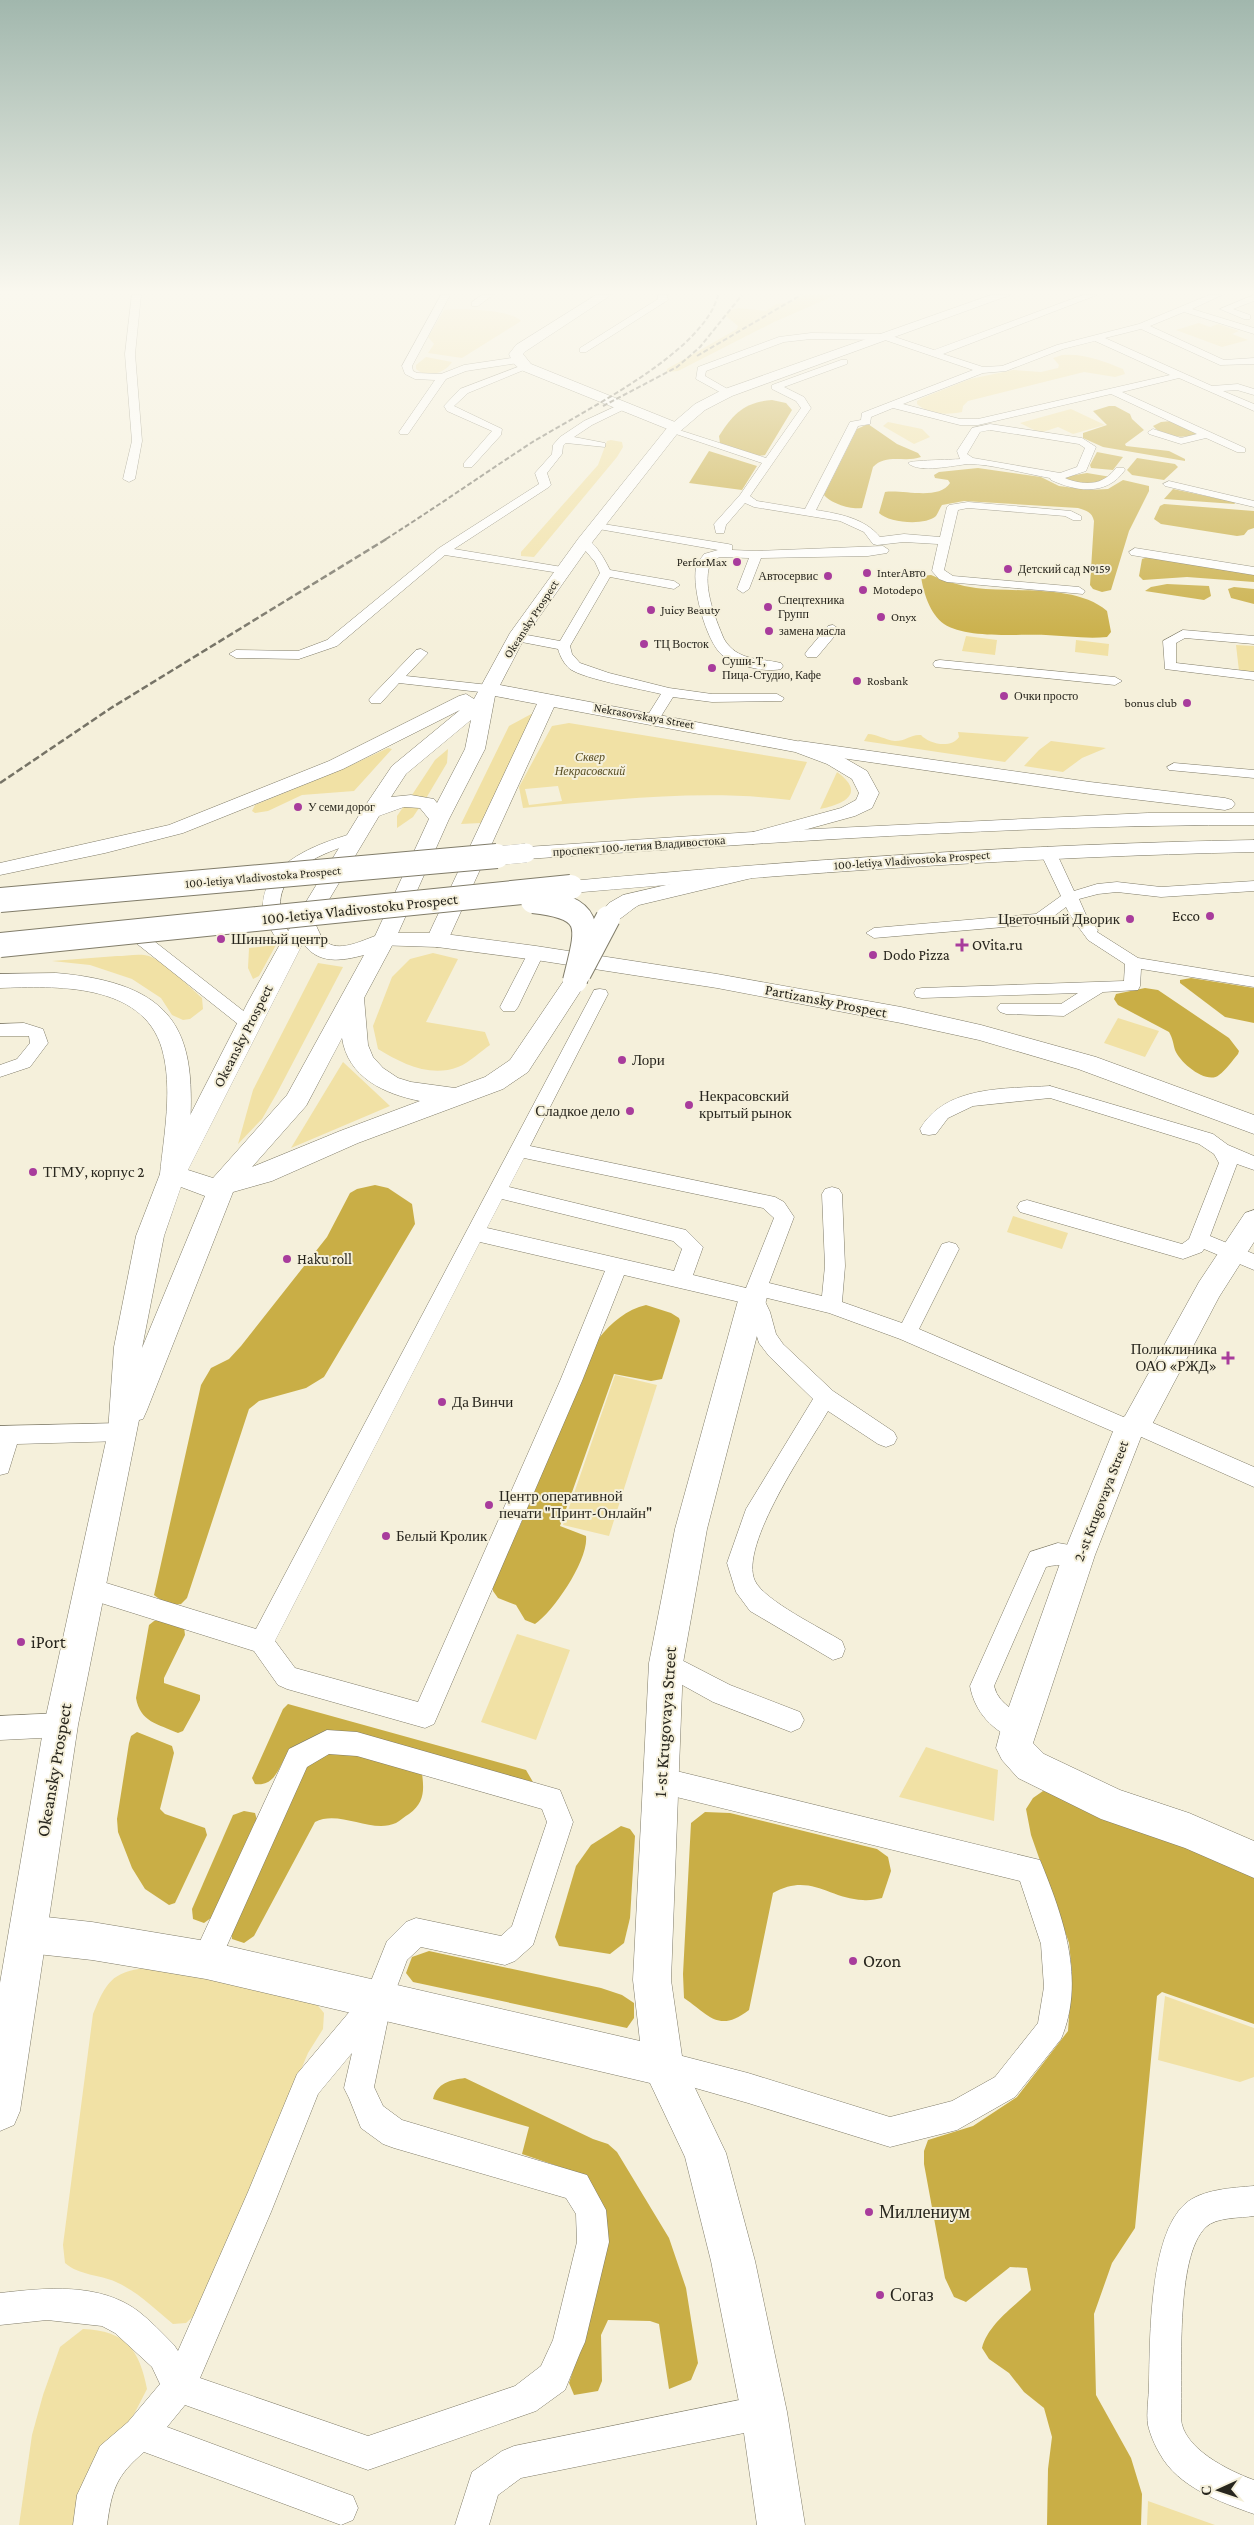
<svg xmlns="http://www.w3.org/2000/svg" width="1254" height="2525" viewBox="0 0 1254 2525" font-family="'Crimson Pro',serif">
  <style>
    .green { fill: #f1e1a5; fill-rule: evenodd }
    .forest { fill: #c9ae46 }
    .lines { fill: none; stroke-linecap: round; stroke-linejoin: round }
    .service-casing { stroke: #807c69; stroke-width: 1 }
    .minor-casing { stroke: #807c69; stroke-width: 1 }
    .secondary-casing { stroke: #807c69; stroke-width: 1 }
    .primary-casing { stroke: #807c69; stroke-width: 1 }
    .trunk-casing { stroke: #807c69; stroke-width: 1 }
    .service { fill: #fff; fill-rule: evenodd }
    .minor { fill: #fff; fill-rule: evenodd }
    .secondary { fill: #fff; fill-rule: evenodd }
    .primary { fill: #fff; fill-rule: evenodd }
    .trunk { fill: #fff; fill-rule: evenodd }
    .rail-far1 { stroke: #767366; stroke-width: 2; stroke-dasharray: 5 2.5; stroke-linecap: butt }
    .rail { stroke: #767366; stroke-width: 2.5; stroke-dasharray: 7 3; stroke-linecap: butt }
    .primary-bridge-casing { stroke: #807c69; stroke-width: 26; stroke-linecap: butt }
    .trunk-bridge-far1-casing { stroke: #807c69; stroke-width: 19; stroke-linecap: butt }
    .trunk-bridge-casing { stroke: #807c69; stroke-width: 26; stroke-linecap: butt }
    .primary-bridge { stroke: #fff; stroke-width: 24 }
    .trunk-bridge-far1 { stroke: #fff; stroke-width: 19 }
    .trunk-bridge { stroke: #fff; stroke-width: 24 }
    .poi-dot { fill: #a83c9c; stroke: #f5f0db; stroke-width: 2 }
    .labels { text-anchor: middle; dominant-baseline: central; stroke-width: 4; stroke-linejoin: round; paint-order: stroke }
    .far-poi-label { font-size: 12px; fill: #28261e; stroke: #f5f0db; text-anchor: start }
    .far-street-label { font-size: 12px; fill: #28261e; stroke: #f5f0db }
    .far-park-label { font-size: 12px; font-style: italic; fill: #594e23; stroke: #f5f0db }
    .street-label { font-size: 15px; fill: #28261e; stroke: #f5f0db }
    .poi-label { font-size: 15px; fill: #28261e; stroke: #f5f0db; text-anchor: start }
    .near-poi-label { font-size: 18px; fill: #28261e; stroke: #f5f0db; text-anchor: start }
    .near-street-label { font-size: 18px; fill: #28261e; stroke: #f5f0db }
  </style>
  <rect width="100%" height="100%" fill="#f5f0db"/>
  <!-- green -->
  <g class="green">
    <path d="M 805,295 L 836,295 L 774,322 L 678,371 L 667,372 L 667,369 L 737,329 L 738,326 L 726,316 L 727,311 L 739,308 L 766,311 L 776,304 L 791,302 Z"/>
    <path d="M 444,310 C 458,308 513,310 521,321 L 462,358 L 428,353 L 434,344 L 428,337 Z"/>
    <path d="M 1199,323 L 1210,327 L 1218,324 L 1239,331 L 1232,334 L 1248,340 L 1222,347 L 1176,330 Z"/>
    <path d="M 1062,355 C 1083,353 1104,361 1123,369 L 1125,374 L 1115,377 L 1084,372 L 968,401 L 963,406 L 962,412 C 947,415 929,415 917,404 L 917,401 L 922,398 L 970,379 L 1013,370 L 1041,372 L 1058,368 L 1059,365 L 1053,358 Z"/>
    <path d="M 426,357 L 452,362 C 445,373 427,379 416,369 L 416,365 Z"/>
    <path d="M 1071,409 L 1105,425 L 1073,434 L 1058,427 L 1040,433 L 1020,423 Z"/>
    <path d="M 888,422 L 922,429 L 930,437 L 914,444 L 883,426 Z"/>
    <path d="M 611,440 L 622,442 L 623,447 L 617,457 L 534,557 L 521,556 L 521,552 L 598,465 L 607,441 Z"/>
    <path d="M 966,636 L 997,640 L 995,655 L 962,651 Z"/>
    <path d="M 1076,640 L 1109,644 L 1108,656 L 1075,652 Z"/>
    <path d="M 1236,645 L 1254,646 L 1254,672 L 1239,671 Z"/>
    <path d="M 535,712 L 481,823 L 461,824 L 509,726 Z"/>
    <path d="M 569,723 L 807,762 L 790,800 C 701,789 612,800 523,808 L 519,787 L 552,726 ZM 558,786 L 562,801 L 529,805 L 525,789 Z"/>
    <path d="M 958,732 L 1029,737 L 1005,762 L 864,741 L 868,734 C 877,734 885,740 895,741 C 906,741 911,734 921,735 C 929,744 951,749 959,737 Z"/>
    <path d="M 1051,741 L 1106,748 L 1082,758 L 1063,772 L 1024,766 L 1039,750 Z"/>
    <path d="M 388,748 L 392,749 L 354,791 L 302,795 L 268,811 L 255,813 L 252,811 L 255,805 L 343,769 Z"/>
    <path d="M 448,749 L 447,763 L 425,800 L 410,798 L 435,760 Z"/>
    <path d="M 837,772 C 866,793 845,804 820,809 Z"/>
    <path d="M 406,803 L 421,805 L 413,817 L 397,828 L 397,816 Z"/>
    <path d="M 276,945 L 259,976 L 253,979 L 248,968 L 249,948 Z"/>
    <path d="M 433,953 L 458,959 L 426,1022 L 485,1032 L 490,1045 C 481,1051 469,1063 458,1067 C 430,1078 401,1063 378,1049 L 373,1026 L 392,977 L 410,959 Z"/>
    <path d="M 117,956 C 126,956 140,953 149,956 C 163,961 190,987 202,998 L 203,1009 L 190,1019 L 183,1020 L 172,1015 L 161,998 L 132,979 L 90,965 L 52,961 Z"/>
    <path d="M 318,963 L 343,967 L 277,1093 L 262,1119 L 238,1144 L 253,1090 Z"/>
    <path d="M 1118,1018 L 1159,1031 L 1145,1057 L 1104,1043 Z"/>
    <path d="M 343,1062 L 390,1106 L 291,1148 Z"/>
    <path d="M 1013,1216 L 1068,1233 L 1062,1249 L 1007,1232 Z"/>
    <path d="M 615,1375 L 657,1385 L 609,1536 L 563,1525 Z"/>
    <path d="M 517,1634 L 570,1650 L 536,1740 L 481,1722 Z"/>
    <path d="M 926,1747 L 998,1770 L 994,1821 L 899,1797 Z"/>
    <path d="M 146,1968 L 189,1975 L 315,2002 L 324,2013 L 323,2029 L 308,2053 L 199,2311 L 186,2323 L 173,2324 C 155,2309 138,2292 116,2282 C 99,2274 80,2276 65,2263 L 63,2245 L 93,2014 C 106,1983 111,1972 146,1968 Z"/>
    <path d="M 1165,1996 L 1254,2028 L 1254,2077 L 1240,2082 L 1158,2060 Z"/>
    <path d="M 83,2329 C 126,2331 139,2349 147,2389 L 77,2525 L 19,2525 L 32,2435 L 43,2395 L 60,2347 Z"/>
    <path d="M 1148,2501 L 1215,2525 L 1147,2525 Z"/>
  </g>
  <!-- forest -->
  <g class="forest">
    <path d="M 772,400 L 786,403 L 792,410 L 765,455 L 757,456 L 720,443 L 719,436 C 733,414 744,402 772,400 Z"/>
    <path d="M 1109,406 L 1115,406 L 1130,414 L 1132,419 L 1144,430 L 1125,444 L 1126,446 L 1169,451 L 1185,459 L 1185,461 L 1103,447 L 1083,438 L 1083,433 L 1107,425 L 1093,411 Z"/>
    <path d="M 1171,421 L 1196,433 L 1196,435 C 1182,438 1163,438 1153,426 L 1161,422 Z"/>
    <path d="M 868,424 L 897,444 L 918,453 L 921,457 C 905,463 886,453 873,467 L 862,508 C 851,510 830,503 824,495 L 857,429 Z"/>
    <path d="M 709,451 L 757,466 L 742,490 L 689,483 Z"/>
    <path d="M 1097,452 L 1123,457 L 1113,470 L 1091,468 L 1090,465 Z"/>
    <path d="M 1137,458 L 1175,464 L 1178,467 L 1164,480 L 1132,475 L 1127,470 Z"/>
    <path d="M 978,468 L 1041,477 L 1059,486 L 1089,490 L 1108,489 L 1123,480 L 1149,486 L 1149,491 L 1129,531 L 1111,590 L 1102,592 L 1093,589 L 1090,585 L 1094,521 C 1092,512 1087,511 1078,508 L 964,501 L 942,505 C 940,508 938,513 936,516 C 925,526 889,523 879,513 L 885,492 C 902,489 939,501 950,483 L 948,480 L 935,478 L 934,475 L 939,472 Z"/>
    <path d="M 1087,473 L 1111,477 L 1101,484 L 1069,482 L 1063,477 Z"/>
    <path d="M 1173,489 L 1234,502 L 1235,504 L 1164,499 Z"/>
    <path d="M 1164,504 L 1254,511 L 1254,528 L 1248,530 L 1244,535 L 1237,536 L 1161,524 L 1154,519 L 1160,506 Z"/>
    <path d="M 1148,557 L 1254,575 L 1254,582 L 1187,577 L 1143,580 L 1139,576 L 1142,559 Z"/>
    <path d="M 931,575 C 946,581 960,586 976,588 C 1015,593 1076,584 1107,611 L 1111,632 L 1107,637 C 1087,639 1066,636 1046,635 C 1020,634 966,639 944,624 C 930,614 923,592 921,576 Z"/>
    <path d="M 1167,584 L 1209,586 L 1211,596 L 1204,600 L 1145,591 L 1151,587 Z"/>
    <path d="M 1234,587 L 1254,589 L 1254,604 L 1231,598 L 1228,589 Z"/>
    <path d="M 1191,978 L 1254,988 L 1254,1023 L 1225,1017 L 1180,983 L 1180,980 Z"/>
    <path d="M 1145,988 L 1158,990 L 1229,1038 L 1239,1051 L 1238,1054 C 1232,1061 1226,1070 1219,1075 C 1207,1085 1180,1063 1175,1050 C 1173,1043 1173,1039 1169,1032 L 1118,1005 L 1114,999 L 1116,994 Z"/>
    <path d="M 375,1185 L 388,1188 L 412,1204 L 415,1224 L 324,1377 L 306,1388 L 259,1401 L 249,1409 L 187,1598 L 181,1604 C 169,1605 163,1602 154,1595 L 201,1385 L 211,1368 L 229,1359 L 241,1346 L 327,1237 L 350,1193 L 357,1189 Z"/>
    <path d="M 646,1305 L 671,1313 L 679,1318 L 680,1321 L 662,1379 L 651,1381 L 614,1374 L 560,1526 L 586,1536 C 589,1559 554,1611 535,1624 L 525,1620 L 516,1605 L 498,1598 L 493,1591 L 493,1581 L 519,1528 L 599,1338 C 611,1323 627,1309 646,1305 Z"/>
    <path d="M 162,1620 L 184,1627 L 185,1635 L 164,1678 L 164,1683 L 200,1695 L 200,1700 L 183,1731 L 178,1733 C 158,1724 140,1722 136,1698 L 149,1625 L 154,1621 Z"/>
    <path d="M 288,1704 L 526,1770 L 533,1782 L 356,1737 L 288,1752 C 279,1767 275,1787 255,1784 L 252,1778 L 283,1709 Z"/>
    <path d="M 137,1732 L 172,1746 L 174,1753 L 160,1809 L 165,1814 L 205,1828 L 207,1835 L 175,1903 L 169,1905 L 145,1889 L 132,1868 L 118,1832 L 117,1819 L 129,1743 L 131,1736 Z"/>
    <path d="M 341,1751 L 422,1773 C 424,1790 425,1802 409,1814 C 405,1816 400,1821 396,1823 C 371,1834 339,1809 315,1822 L 254,1936 L 244,1943 L 232,1939 L 231,1929 L 306,1763 L 327,1752 Z"/>
    <path d="M 1043,1791 L 1063,1793 L 1254,1870 L 1254,2024 L 1162,1992 L 1157,1996 L 1135,2228 L 1112,2263 L 1094,2314 L 1096,2395 L 1131,2458 L 1142,2494 L 1141,2525 L 1047,2525 L 1048,2469 L 1052,2437 L 1044,2408 L 1024,2392 L 1009,2373 L 989,2359 L 982,2348 C 988,2324 1014,2307 1031,2290 L 1027,2268 L 1010,2267 L 966,2302 L 954,2297 L 945,2278 L 924,2164 L 924,2151 L 928,2140 L 973,2126 L 1017,2097 L 1068,2031 L 1072,1972 L 1069,1943 L 1031,1835 L 1026,1809 L 1033,1798 Z"/>
    <path d="M 244,1811 L 255,1813 L 257,1820 L 215,1915 L 204,1923 L 193,1919 L 192,1909 L 233,1815 Z"/>
    <path d="M 705,1812 L 730,1813 L 877,1849 L 888,1857 L 891,1871 L 882,1898 C 876,1899 869,1901 863,1900 C 829,1899 810,1872 773,1893 L 749,2010 C 719,2033 710,2016 684,1998 L 683,1974 L 691,1823 Z"/>
    <path d="M 621,1826 L 630,1829 L 635,1836 L 630,1918 L 624,1943 L 610,1954 L 559,1946 L 555,1937 L 576,1866 L 591,1845 Z"/>
    <path d="M 429,1951 L 601,1988 L 622,1995 L 634,2003 L 634,2018 L 627,2028 L 413,1982 L 406,1973 L 412,1957 Z"/>
    <path d="M 465,2078 L 593,2139 L 608,2144 L 617,2152 L 669,2238 L 686,2288 L 698,2363 L 691,2380 L 669,2389 L 659,2324 L 650,2321 L 608,2320 L 601,2335 L 602,2381 L 598,2391 L 574,2395 L 569,2383 L 580,2349 L 581,2174 L 522,2154 L 529,2127 L 433,2099 C 437,2083 450,2080 465,2078 Z"/>
  </g>
  <g class="lines">
    <defs>
      <g id="service">
        <path d="M 132,295 L 141,295 L 135,354 L 142,441 L 135,479 L 129,482 L 123,479 L 132,441 L 125,354 Z"/>
        <path d="M 441,295 L 450,295 L 412,366 L 413,371 L 417,373 L 441,374 L 464,365 L 518,357 L 523,360 L 518,363 L 466,371 L 446,379 L 408,434 L 400,434 L 399,432 L 435,380 L 415,379 L 405,374 L 402,366 Z"/>
        <path d="M 482,295 L 493,295 L 478,306 L 472,306 L 472,302 Z"/>
        <path d="M 658,295 L 667,295 L 668,300 L 586,352 L 580,352 L 580,348 L 658,299 Z"/>
        <path d="M 1083,295 L 1097,295 L 943,354 L 983,367 L 1002,366 L 1057,345 L 1139,324 L 1209,295 L 1222,295 L 1192,309 L 1254,328 L 1254,334 L 1184,312 L 1150,326 L 1224,360 L 1254,358 L 1254,364 L 1220,365 L 1141,329 L 1105,338 L 1212,386 L 1238,384 L 1254,389 L 1254,395 L 1237,390 L 1223,391 L 1254,404 L 1254,411 L 1179,378 L 1122,392 L 1245,448 L 1245,452 L 1237,452 L 1206,438 L 1181,444 L 1149,434 L 1148,432 L 1153,429 L 1181,438 L 1197,434 L 1111,394 L 978,425 L 960,425 L 893,408 L 871,417 L 870,424 L 858,426 L 816,510 C 840,514 864,518 880,537 L 904,534 L 940,537 L 947,507 L 949,505 L 968,502 L 1071,511 L 1081,516 L 1081,520 L 1073,520 L 1065,516 L 968,508 L 958,510 L 944,570 L 953,576 L 1079,587 L 1085,591 L 1083,594 L 947,582 L 939,579 L 932,571 L 938,544 L 904,542 L 877,545 L 873,544 L 864,532 L 840,521 L 754,507 L 745,503 L 726,525 L 724,533 L 716,533 L 714,524 L 740,495 L 762,463 L 667,431 L 672,428 L 676,429 L 766,458 L 801,408 L 796,401 L 772,389 L 772,385 L 841,360 L 847,360 L 847,364 L 784,387 L 804,397 L 811,408 L 750,496 L 757,501 L 805,509 L 850,422 L 861,420 L 862,413 L 973,370 L 885,340 L 811,339 L 784,342 L 706,371 L 705,376 L 731,391 L 731,395 L 727,396 L 696,379 L 698,367 L 779,337 L 811,333 L 886,334 L 934,350 ZM 1095,341 L 1170,375 L 978,419 L 960,419 L 903,404 L 983,373 L 1006,371 L 1063,349 Z"/>
        <path d="M 1254,295 L 1254,301 L 1233,309 L 1250,315 L 1250,319 L 1244,319 L 1220,309 Z"/>
        <path d="M 523,365 L 531,367 L 468,393 L 454,406 L 502,429 L 501,435 L 472,467 L 464,467 L 464,463 L 492,431 L 447,411 L 444,406 L 460,389 Z"/>
        <path d="M 623,403 L 627,404 L 627,408 L 592,425 L 574,437 L 605,443 L 605,447 L 566,443 L 563,446 L 562,454 L 547,473 L 551,485 L 549,487 L 454,549 L 562,567 L 568,571 L 566,574 L 445,555 L 337,646 L 299,659 L 236,658 L 229,654 L 236,650 L 298,651 L 327,640 L 439,548 L 539,484 L 535,473 L 552,454 L 553,445 L 560,437 L 584,421 Z"/>
        <path d="M 990,424 L 1082,438 L 1096,447 L 1086,471 L 1065,478 L 1067,479 C 1087,486 1103,485 1116,468 L 1124,468 L 1125,470 C 1107,496 1077,492 1051,480 L 1050,478 C 1026,474 991,464 969,464 C 954,465 919,474 908,463 C 911,460 951,460 960,459 L 957,451 L 972,428 ZM 990,430 L 1079,444 L 1085,448 L 1077,467 L 1060,473 L 973,458 L 967,454 L 980,432 Z"/>
        <path d="M 1169,481 L 1254,501 L 1254,507 L 1165,486 L 1163,484 Z"/>
        <path d="M 597,523 L 728,544 L 732,545 L 732,550 L 756,551 L 883,546 L 889,550 L 887,553 L 868,556 L 761,558 L 749,589 L 743,593 L 737,589 L 749,558 L 720,557 L 712,560 C 700,581 715,618 724,639 C 737,661 759,658 781,663 L 783,666 L 781,669 C 764,673 735,665 722,655 C 706,641 692,588 696,568 C 697,563 701,559 704,554 L 718,550 L 593,528 L 593,524 Z"/>
        <path d="M 584,538 C 595,541 605,560 610,570 L 674,581 L 680,585 L 674,589 L 610,577 L 570,646 L 572,654 L 580,663 L 609,673 L 669,688 L 712,694 L 777,694 L 784,698 L 782,701 L 712,702 L 673,697 L 658,721 L 653,722 L 646,718 L 661,694 C 641,689 584,679 570,669 C 564,664 560,656 558,649 L 511,640 L 510,637 L 511,634 L 516,633 L 560,641 L 600,573 L 595,562 L 578,542 Z"/>
        <path d="M 1135,548 L 1254,567 L 1254,575 L 1131,555 L 1129,552 Z"/>
        <path d="M 833,625 L 839,629 L 838,632 L 817,657 L 807,657 L 805,654 L 807,651 L 828,626 Z"/>
        <path d="M 1183,630 L 1254,636 L 1254,644 L 1185,638 L 1176,643 L 1176,663 L 1254,672 L 1254,680 L 1165,669 L 1163,641 Z"/>
        <path d="M 421,649 L 428,653 L 406,676 L 489,685 L 496,689 L 489,693 L 399,683 L 381,703 L 371,703 L 369,700 L 371,697 L 416,650 Z"/>
        <path d="M 940,660 L 1115,677 L 1122,681 L 1115,685 L 935,667 L 933,664 L 935,661 Z"/>
        <path d="M 1174,763 L 1254,770 L 1254,778 L 1169,770 L 1167,767 Z"/>
        <path d="M 355,833 L 363,838 L 360,841 C 323,853 265,872 284,923 C 287,931 294,939 298,946 L 296,950 L 284,950 C 275,936 263,921 263,905 C 264,862 321,842 355,833 Z"/>
        <path d="M 1048,847 L 1056,852 L 1074,891 L 1097,884 L 1117,882 L 1161,887 L 1254,881 L 1254,891 L 1161,897 L 1117,892 L 1098,894 L 1079,899 L 1086,915 L 1098,930 L 1097,932 L 1138,958 L 1254,977 L 1254,987 L 1141,969 L 1140,986 L 1138,990 L 1103,992 L 1064,1016 L 1006,1014 L 1000,1012 L 997,1008 L 1000,1004 L 1061,1004 L 1078,993 L 922,998 L 916,997 L 914,993 L 916,989 L 922,988 L 1124,981 L 1125,964 L 1088,940 C 1082,931 1072,920 1066,907 L 1046,922 L 1040,924 L 874,938 L 866,933 L 874,928 L 1036,914 L 1061,896 L 1040,852 Z"/>
        <path d="M 139,933 L 145,934 L 255,1020 L 258,1024 L 255,1028 L 243,1028 L 136,943 L 114,944 L 112,940 L 114,936 Z"/>
        <path d="M 536,948 L 542,949 L 544,953 L 518,1007 L 515,1011 L 503,1011 L 500,1007 L 528,953 L 530,949 Z"/>
        <path d="M 600,989 L 606,990 L 608,994 L 530,1146 L 775,1197 L 784,1202 L 794,1217 L 769,1283 L 822,1296 L 825,1266 L 822,1194 L 825,1189 L 832,1187 L 839,1189 L 842,1194 L 845,1266 L 842,1302 L 902,1323 L 942,1244 L 949,1242 L 956,1244 L 959,1249 L 919,1329 L 1128,1419 L 1136,1416 L 1144,1419 L 1254,1467 L 1254,1487 L 1137,1435 L 1129,1438 L 1121,1435 L 900,1339 L 829,1313 L 763,1297 L 770,1312 L 776,1334 L 783,1344 L 833,1391 L 894,1432 L 897,1438 L 894,1444 L 886,1447 L 878,1444 L 828,1411 C 809,1444 738,1546 755,1581 C 765,1601 821,1628 842,1641 L 845,1649 L 842,1657 L 833,1660 L 750,1611 L 736,1592 L 727,1563 L 746,1509 L 813,1399 L 769,1356 L 759,1343 L 750,1314 L 744,1303 L 624,1275 L 582,1381 L 434,1724 L 425,1728 L 287,1689 L 278,1685 L 254,1651 L 82,1597 L 78,1589 L 82,1581 L 90,1578 L 256,1629 L 592,994 L 594,990 ZM 524,1158 L 763,1208 L 774,1218 L 746,1288 L 693,1275 L 703,1247 L 686,1230 L 509,1187 ZM 502,1199 L 673,1241 L 682,1249 L 674,1271 L 487,1228 ZM 480,1242 L 605,1271 L 560,1381 L 418,1702 L 295,1668 L 275,1641 Z"/>
        <path d="M 24,1023 L 43,1029 L 48,1043 L 30,1067 L 0,1077 L 0,1065 L 17,1059 L 30,1043 L 29,1036 L 0,1036 L 0,1024 Z"/>
        <path d="M 1050,1086 L 1213,1134 L 1228,1145 L 1254,1156 L 1254,1170 L 1237,1164 L 1210,1236 L 1254,1254 L 1254,1270 L 1204,1249 L 1202,1252 L 1183,1259 L 1020,1212 L 1017,1207 L 1020,1202 L 1027,1200 L 1182,1244 L 1189,1239 L 1219,1163 L 1214,1154 L 1199,1144 L 1050,1098 L 973,1106 L 948,1118 L 936,1134 L 929,1135 L 922,1134 L 920,1129 C 946,1085 1005,1089 1050,1086 Z"/>
        <path d="M 123,1423 L 131,1426 L 134,1432 L 131,1438 L 123,1441 L 17,1444 L 8,1473 L 0,1475 L 0,1426 Z"/>
        <path d="M 1058,1543 L 1087,1548 L 1091,1555 L 1087,1562 C 1074,1567 1060,1563 1046,1567 L 994,1686 C 999,1708 1023,1711 1031,1729 L 1027,1738 L 1018,1741 C 993,1731 975,1713 970,1686 L 1030,1552 Z"/>
        <path d="M 666,1652 L 730,1685 L 800,1712 L 804,1720 L 800,1728 L 791,1732 L 713,1702 L 657,1671 L 654,1663 L 657,1655 Z"/>
        <path d="M 61,1713 L 70,1716 L 74,1725 L 70,1734 L 61,1737 L 0,1740 L 0,1716 Z"/>
        <path d="M 327,1730 L 357,1732 L 560,1790 L 573,1822 L 533,1945 L 515,1961 L 505,1965 L 421,1947 L 407,1960 L 392,2000 L 374,2087 L 383,2106 L 402,2120 L 587,2175 L 606,2210 L 609,2242 L 585,2342 L 580,2353 L 565,2390 L 536,2411 L 368,2470 L 185,2405 L 167,2427 L 353,2496 L 358,2508 L 353,2520 L 341,2525 L 144,2452 C 116,2476 112,2489 107,2525 L 73,2525 L 77,2495 L 100,2446 L 128,2422 L 160,2384 L 152,2367 L 115,2333 L 102,2326 L 47,2320 L 0,2325 L 0,2293 C 45,2288 99,2282 138,2311 C 151,2321 162,2333 174,2345 L 178,2351 L 248,2192 L 297,2074 L 367,1991 L 387,1941 L 406,1922 L 416,1918 L 501,1936 L 512,1926 L 547,1822 L 542,1809 L 357,1756 L 329,1754 L 307,1767 L 216,1970 L 206,1974 L 196,1970 L 192,1960 L 196,1950 L 289,1749 ZM 352,2053 L 344,2088 L 349,2098 L 361,2128 L 383,2144 L 394,2148 L 566,2198 L 576,2214 L 577,2242 L 553,2340 L 541,2366 L 515,2386 L 368,2436 L 200,2378 L 271,2212 L 318,2094 Z"/>
        <path d="M 660,1767 L 1040,1860 C 1063,1916 1086,1980 1061,2039 L 1015,2097 L 957,2130 L 890,2147 L 748,2103 L 653,2076 L 648,2066 L 653,2056 L 663,2051 L 748,2073 L 890,2117 L 952,2101 L 995,2077 L 1038,2023 L 1044,1987 L 1041,1944 L 1020,1881 L 660,1793 L 651,1789 L 647,1780 L 651,1771 Z"/>
        <path d="M 1254,2186 L 1254,2216 C 1241,2218 1216,2217 1206,2227 C 1174,2257 1183,2374 1181,2418 C 1182,2448 1229,2471 1254,2480 L 1254,2514 C 1220,2502 1178,2487 1160,2454 C 1155,2446 1150,2434 1148,2425 C 1146,2413 1149,2397 1149,2384 C 1150,2338 1149,2236 1185,2204 C 1202,2189 1232,2188 1254,2186 Z"/>
        <path d="M 764,2395 L 776,2400 L 781,2412 L 776,2424 L 764,2429 L 521,2478 L 498,2495 L 489,2525 L 455,2525 L 472,2472 L 502,2451 L 514,2446 Z"/>
      </g>
      <g id="minor">
        <path d="M 1254,1210 L 1254,1242 L 1219,1297 L 1147,1434 L 1141,1437 L 1095,1555 L 1033,1743 L 1044,1754 L 1120,1790 L 1189,1813 L 1254,1841 L 1254,1878 L 1185,1848 L 1101,1819 L 1018,1778 L 1002,1760 L 996,1748 L 1001,1729 L 1063,1555 L 1114,1429 L 1118,1420 L 1125,1416 L 1199,1282 L 1245,1213 Z"/>
        <path d="M 753,1286 L 763,1289 L 767,1297 L 707,1529 L 683,1663 L 671,1980 L 683,2063 L 726,2153 L 755,2261 L 787,2412 L 805,2525 L 757,2525 L 741,2412 L 711,2261 L 685,2157 L 650,2083 L 206,1979 L 92,1960 L 28,1953 L 15,1947 L 9,1934 L 15,1921 L 28,1915 L 92,1922 L 206,1941 L 640,2041 L 633,1980 L 649,1663 L 675,1529 L 739,1297 L 743,1289 Z"/>
      </g>
      <g id="secondary">
        <path d="M 596,295 L 611,295 L 526,351 L 523,354 L 531,364 L 680,424 L 682,427 L 680,430 L 670,430 L 521,370 L 513,363 L 509,354 L 516,345 Z"/>
        <path d="M 384,933 L 437,933 L 536,946 L 717,974 L 901,1007 L 981,1025 L 1096,1057 L 1254,1115 L 1254,1134 L 1078,1069 L 979,1040 L 901,1023 L 717,988 L 536,960 L 437,947 L 376,945 L 373,940 L 376,935 Z"/>
      </g>
      <g id="primary">
        <path d="M 991,295 L 1010,295 L 732,396 L 705,410 L 677,434 L 590,545 L 525,637 L 500,685 L 807,743 L 841,756 L 867,771 L 879,793 L 872,808 L 855,816 L 753,844 L 746,842 L 743,838 L 746,834 L 841,808 L 856,800 L 859,793 L 852,779 L 827,764 L 795,752 L 554,707 L 448,940 L 445,945 L 437,947 L 429,945 L 426,940 L 537,704 L 495,696 L 485,749 L 449,819 L 395,940 L 364,998 L 368,1045 L 373,1057 L 383,1068 L 398,1078 L 411,1082 L 455,1088 L 485,1077 L 510,1060 L 567,976 L 575,974 L 583,976 L 587,981 L 528,1072 L 503,1089 L 358,1143 L 272,1181 L 233,1192 L 147,1410 L 143,1419 L 139,1420 L 78,1725 L 20,2111 L 14,2125 L 0,2131 L 0,1983 L 44,1725 L 108,1432 L 114,1347 L 136,1236 L 160,1174 L 248,1002 L 279,946 L 361,812 L 392,766 L 460,710 L 343,769 L 183,833 L 105,853 L 0,875 L 0,863 L 169,825 L 329,761 L 459,696 L 466,694 L 474,699 L 510,633 L 578,539 L 667,428 L 695,404 L 722,390 ZM 471,720 L 465,749 L 437,803 L 434,799 L 411,795 L 391,797 L 406,774 ZM 404,807 L 420,808 L 429,819 L 375,936 C 361,941 338,953 325,941 C 320,936 318,929 315,923 L 379,816 ZM 303,943 C 318,965 342,961 364,955 L 287,1095 L 213,1178 L 188,1170 ZM 342,1038 C 348,1078 385,1094 420,1101 L 340,1131 L 252,1167 L 306,1106 ZM 181,1187 L 205,1196 L 142,1348 L 164,1236 Z"/>
        <path d="M 744,867 L 752,868 L 755,873 L 752,878 L 639,905 C 625,913 616,927 600,923 L 597,918 L 609,903 L 623,895 Z"/>
      </g>
      <g id="trunk">
        <path d="M 800,741 L 1090,782 L 1225,798 L 1232,800 L 1235,804 L 1232,808 L 1225,810 L 1090,794 L 793,751 L 790,747 L 793,743 Z"/>
        <path d="M 1148,813 L 1254,813 L 1254,825 C 1011,825 768,843 526,859 L 519,857 L 515,853 L 519,849 L 526,847 L 753,832 Z"/>
        <path d="M 1254,840 L 1254,852 C 1026,857 798,873 571,893 L 563,892 L 560,887 L 563,882 L 571,881 C 798,860 1026,844 1254,840 Z"/>
        <path d="M 56,973 C 199,985 198,1053 186,1174 L 182,1181 L 173,1183 L 164,1181 L 160,1174 C 164,1134 173,1088 162,1049 C 143,982 54,986 0,988 L 0,974 Z"/>
      </g>
    </defs>
    <!-- service casing -->
    <use href="#service" class="service-casing"/>
    <!-- minor casing -->
    <use href="#minor" class="minor-casing"/>
    <!-- secondary casing -->
    <use href="#secondary" class="secondary-casing"/>
    <!-- primary casing -->
    <use href="#primary" class="primary-casing"/>
    <!-- trunk casing -->
    <use href="#trunk" class="trunk-casing"/>
    <!-- service -->
    <use href="#service" class="service"/>
    <!-- minor -->
    <use href="#minor" class="minor"/>
    <!-- secondary -->
    <use href="#secondary" class="secondary"/>
    <!-- primary -->
    <use href="#primary" class="primary"/>
    <!-- trunk -->
    <use href="#trunk" class="trunk"/>
    <!-- rail-far1 -->
    <g class="rail-far1">
      <path d="M 697,356 L 801,295"/>
      <path d="M 603,406 L 677,367 L 700,347 L 742,295"/>
      <path d="M 386,539 C 435,508 482,475 531,443 C 581,412 704,353 718,295"/>
    </g>
    <!-- rail -->
    <path class="rail" d="M 0,783 L 111,708 L 388,538"/>
    <defs>
      <path id="primary-bridge" d="M 579,973 L 608,918"/>
      <path id="trunk-bridge-far1" d="M 483,857 L 526,853"/>
      <g id="trunk-bridge">
        <path d="M 0,900 L 497,856"/>
        <path d="M 533,901 C 597,908 588,928 575,981"/>
        <path d="M 0,945 L 571,887"/>
      </g>
    </defs>
    <!-- primary-bridge casing -->
    <use href="#primary-bridge" class="primary-bridge-casing"/>
    <!-- trunk-bridge-far1 casing -->
    <use href="#trunk-bridge-far1" class="trunk-bridge-far1-casing"/>
    <!-- trunk-bridge casing -->
    <use href="#trunk-bridge" class="trunk-bridge-casing"/>
    <!-- primary-bridge -->
    <use href="#primary-bridge" class="primary-bridge"/>
    <!-- trunk-bridge-far1 -->
    <use href="#trunk-bridge-far1" class="trunk-bridge-far1"/>
    <!-- trunk-bridge -->
    <use href="#trunk-bridge" class="trunk-bridge"/>
  </g>
  <!-- sky -->
  <linearGradient id="sky" x2="0" y2="1"><stop stop-color="#a1b7ad"/><stop offset="0.45" stop-color="#faf8ef"/><stop offset="1" stop-color="#faf8ef" stop-opacity="0"/></linearGradient>
  <rect width="1254" height="649" fill="url(#sky)"/>
  <!-- markers -->
  <g class="poi-dot">
    <circle cx="737" cy="562" r="5"/>
    <circle cx="1008" cy="569" r="5"/>
    <circle cx="867" cy="573" r="5"/>
    <circle cx="828" cy="576" r="5"/>
    <circle cx="863" cy="590" r="5"/>
    <circle cx="768" cy="607" r="5"/>
    <circle cx="651" cy="610" r="5"/>
    <circle cx="881" cy="617" r="5"/>
    <circle cx="769" cy="631" r="5"/>
    <circle cx="644" cy="644" r="5"/>
    <circle cx="712" cy="668" r="5"/>
    <circle cx="857" cy="681" r="5"/>
    <circle cx="1004" cy="696" r="5"/>
    <circle cx="1187" cy="703" r="5"/>
    <circle cx="298" cy="807" r="5"/>
    <circle cx="1210" cy="916" r="5"/>
    <circle cx="1130" cy="919" r="5"/>
    <circle cx="221" cy="939" r="5"/>
    <path d="M959.5 937.5h5v5h5v5h-5v5h-5v-5h-5v-5h5z"/>
    <circle cx="873" cy="955" r="5"/>
    <circle cx="622" cy="1060" r="5"/>
    <circle cx="689" cy="1105" r="5"/>
    <circle cx="630" cy="1111" r="5"/>
    <circle cx="33" cy="1172" r="5"/>
    <circle cx="287" cy="1259" r="5"/>
    <path d="M1225.5 1350.5h5v5h5v5h-5v5h-5v-5h-5v-5h5z"/>
    <circle cx="442" cy="1402" r="5"/>
    <circle cx="489" cy="1505" r="5"/>
    <circle cx="386" cy="1536" r="5"/>
    <circle cx="21" cy="1642" r="5"/>
    <circle cx="853" cy="1961" r="5"/>
    <circle cx="869" cy="2212" r="5"/>
    <circle cx="880" cy="2295" r="5"/>
  </g>
  <g class="labels">
    <!-- far-poi labels -->
    <g class="far-poi-label">
      <text x="727" y="562" text-anchor="end">PerforMax</text>
      <text x="1018" y="569">Детский сад №159</text>
      <text x="877" y="573">InterАвто</text>
      <text x="818" y="576" text-anchor="end">Автосервис</text>
      <text x="873" y="590">Motodepo</text>
      <text x="778" y="600">Спецтехника<tspan x="778" dy="14">Групп</tspan></text>
      <text x="661" y="610">Juicy Beauty</text>
      <text x="891" y="617">Onyx</text>
      <text x="779" y="631">замена масла</text>
      <text x="654" y="644">ТЦ Восток</text>
      <text x="722" y="661">Суши-Т,<tspan x="722" dy="14">Пица-Студио, Кафе</tspan></text>
      <text x="867" y="681">Rosbank</text>
      <text x="1014" y="696">Очки просто</text>
      <text x="1177" y="703" text-anchor="end">bonus club</text>
      <text x="308" y="807">У семи дорог</text>
    </g>
    <!-- far-street labels -->
    <g class="far-street-label">
      <text transform="translate(531 619) rotate(-57)">Okeansky Prospect</text>
      <text transform="translate(644 716) rotate(10)">Nekrasovskaya Street</text>
      <text transform="translate(639 846) rotate(-4)">проспект 100-летия Владивостока</text>
      <text transform="translate(912 860) rotate(-4)">100-letiya Vladivostoka Prospect</text>
      <text transform="translate(263 877) rotate(-5)">100-letiya Vladivostoka Prospect</text>
    </g>
    <!-- far-park labels -->
    <g class="far-park-label">
      <text x="590" y="757">Сквер<tspan x="590" dy="14">Некрасовский</tspan></text>
    </g>
    <!-- street labels -->
    <g class="street-label">
      <text transform="translate(360 909) rotate(-6)">100-letiya Vladivostoku Prospect</text>
      <text transform="translate(826 1001) rotate(11)">Partizansky Prospect</text>
      <text transform="translate(243 1036) rotate(-63)">Okeansky Prospect</text>
      <text transform="translate(1101 1501) rotate(-69)">2-st Krugovaya Street</text>
    </g>
    <!-- poi labels -->
    <g class="poi-label">
      <text x="1200" y="916" text-anchor="end">Ecco</text>
      <text x="1120" y="919" text-anchor="end">Цветочный Дворик</text>
      <text x="231" y="939">Шинный центр</text>
      <text x="972" y="945">OVita.ru</text>
      <text x="883" y="955">Dodo Pizza</text>
      <text x="632" y="1060">Лори</text>
      <text x="699" y="1096">Некрасовский<tspan x="699" dy="17">крытый рынок</tspan></text>
      <text x="620" y="1111" text-anchor="end">Сладкое дело</text>
      <text x="43" y="1172">ТГМУ, корпус 2</text>
      <text x="297" y="1259">Haku roll</text>
      <text x="1217" y="1349" text-anchor="end">Поликлиника<tspan x="1217" dy="17">ОАО «РЖД»</tspan></text>
      <text x="452" y="1402">Да Винчи</text>
      <text x="499" y="1496">Центр оперативной<tspan x="499" dy="17">печати "Принт-Онлайн"</tspan></text>
      <text x="396" y="1536">Белый Кролик</text>
    </g>
    <!-- near-poi labels -->
    <g class="near-poi-label">
      <text x="31" y="1642">iPort</text>
      <text x="863" y="1961">Ozon</text>
      <text x="879" y="2212">Миллениум</text>
      <text x="890" y="2295">Согаз</text>
    </g>
    <!-- near-street labels -->
    <g class="near-street-label">
      <text transform="translate(665 1722) rotate(-86)">1-st Krugovaya Street</text>
      <text transform="translate(54 1770) rotate(-80)">Okeansky Prospect</text>
    </g>
  </g>
  <!-- north arrow -->
  <g transform="translate(1219 2490) rotate(267)" stroke="#f5f0db" stroke-width="4" paint-order="stroke">
  <path d="M0-4L9 19L0 12L-9 19Z" fill="#28261e"/>
  <text y="-8" font-size="14" font-weight="bold" text-anchor="middle" fill="#28261e">С</text>
  </g>
</svg>
